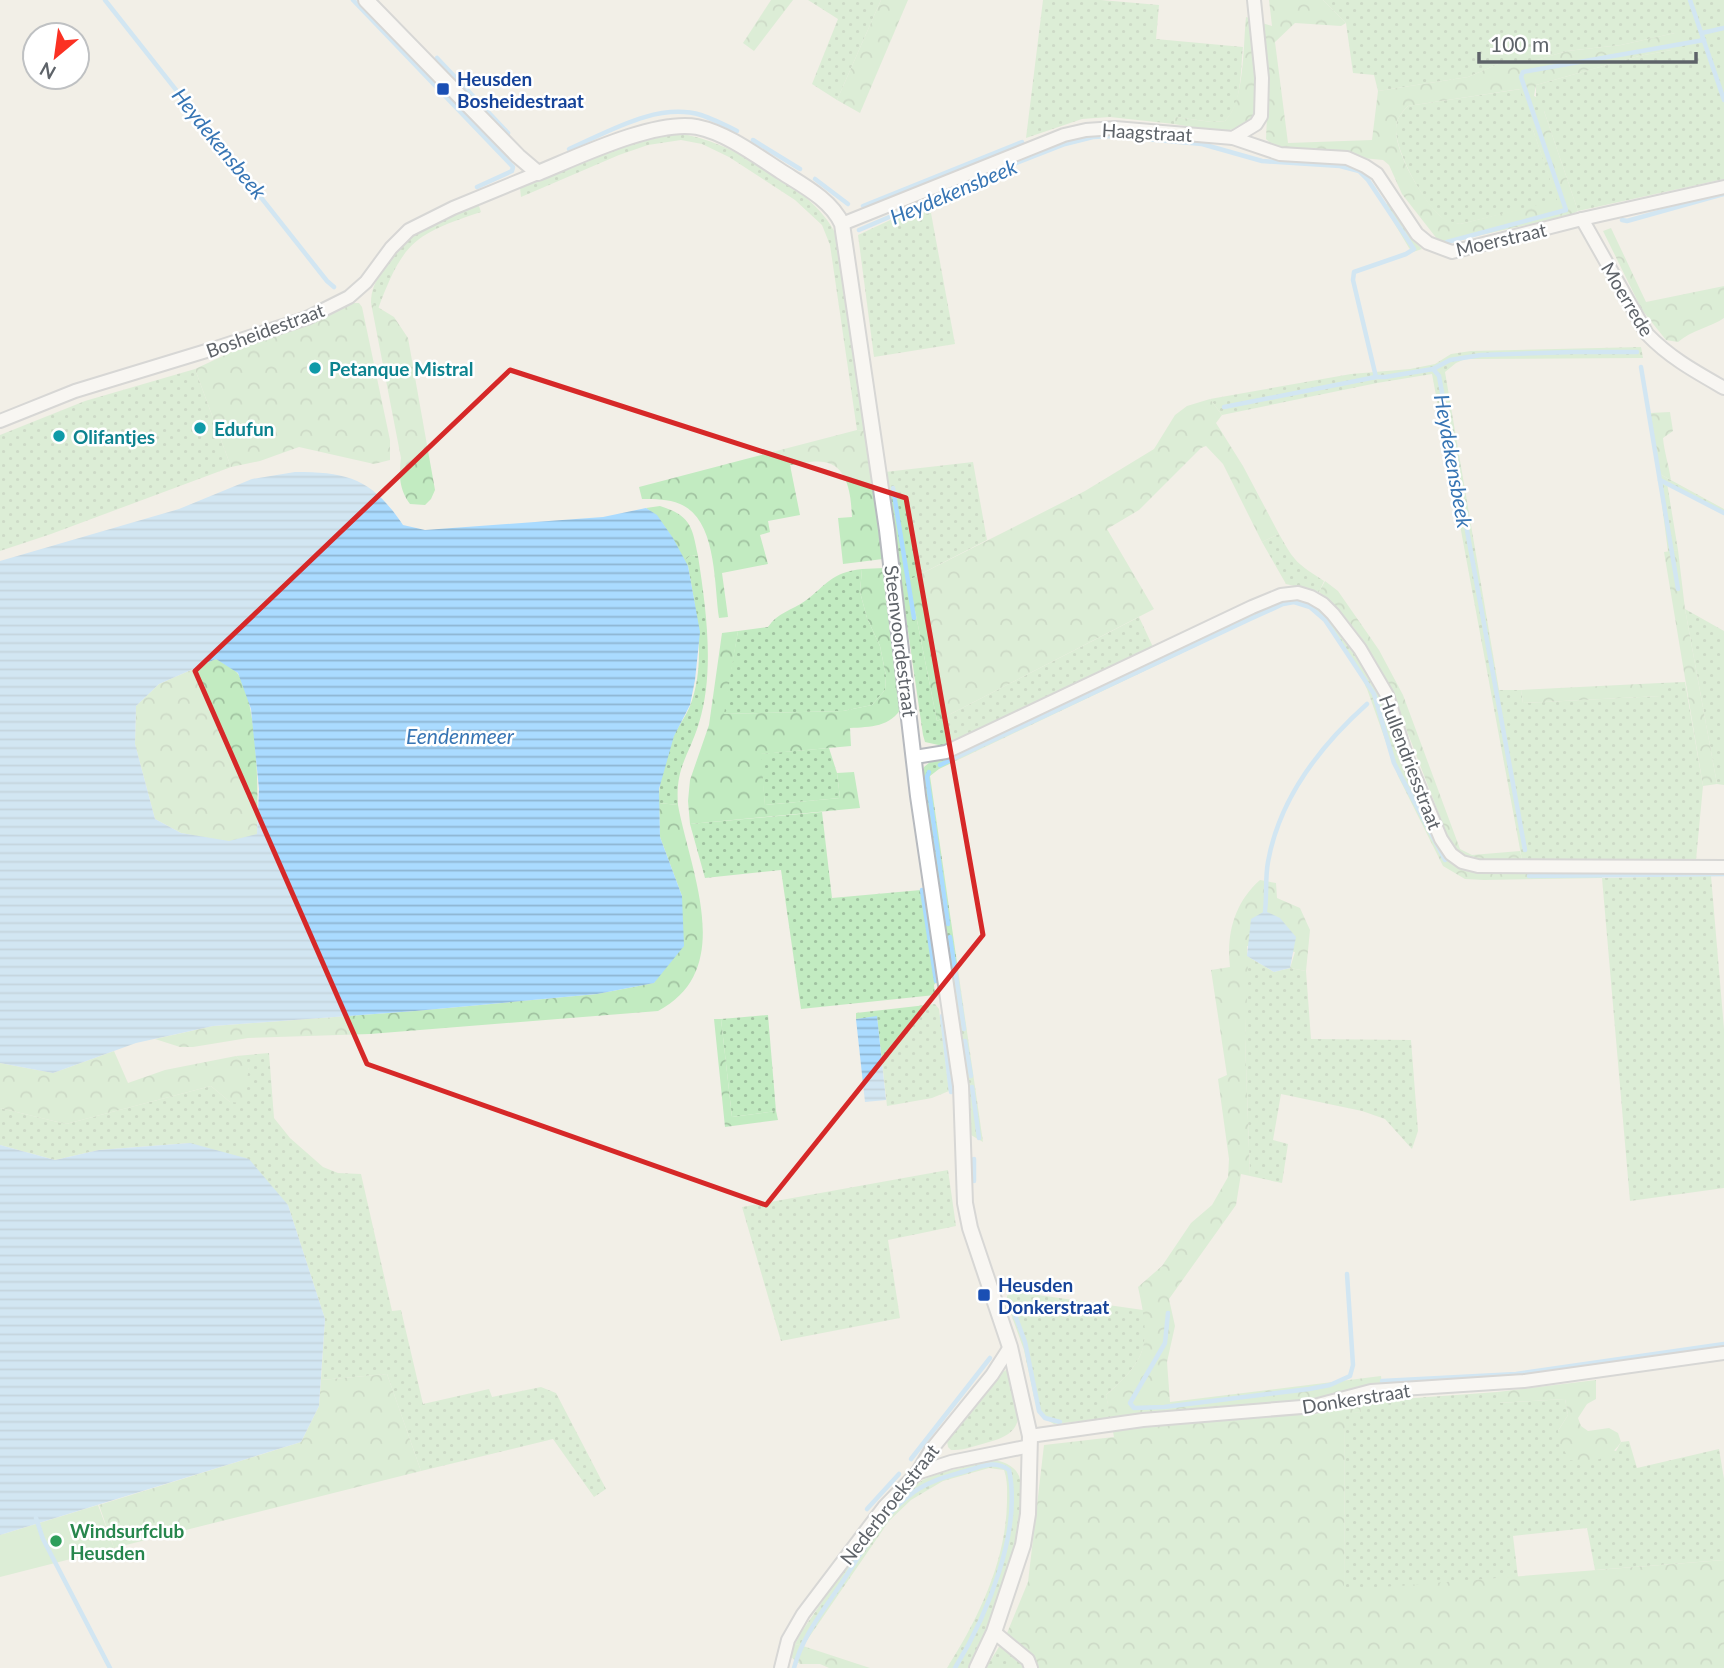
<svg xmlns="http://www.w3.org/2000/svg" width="1724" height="1668" viewBox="0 0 1724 1668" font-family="Lato,sans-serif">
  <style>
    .green { fill: url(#green-dots) }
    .forest { fill: url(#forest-crowns) }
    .pitch { fill: #c2ebc1 }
    .water { fill: url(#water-rules); fill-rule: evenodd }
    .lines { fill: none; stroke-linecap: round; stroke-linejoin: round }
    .stream { stroke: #aadbff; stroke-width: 4.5 }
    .minor-casing { stroke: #b7babf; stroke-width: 16 }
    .tertiary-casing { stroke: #b7babf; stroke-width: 18 }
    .minor { stroke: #fff; stroke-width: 12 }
    .tertiary { stroke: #fff; stroke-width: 14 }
    .marked { fill: none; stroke: #d62828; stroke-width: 5; stroke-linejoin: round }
    .transit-dot { fill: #1a4fb4; stroke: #fff; stroke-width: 2.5 }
    .culture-dot { fill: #0f9aa8; stroke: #fff; stroke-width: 2.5 }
    .leisure-dot { fill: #2e9e5b; stroke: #fff; stroke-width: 2.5 }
    .labels { text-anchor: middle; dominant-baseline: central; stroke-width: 5; stroke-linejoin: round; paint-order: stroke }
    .transit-label { font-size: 19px; font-weight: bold; fill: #164399; stroke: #fff; text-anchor: start }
    .street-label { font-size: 19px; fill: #5e6369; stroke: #fff }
    .culture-label { font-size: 19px; font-weight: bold; fill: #0d838f; stroke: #fff; text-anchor: start }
    .leisure-label { font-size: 19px; font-weight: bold; fill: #27864d; stroke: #fff; text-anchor: start }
    .water-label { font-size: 21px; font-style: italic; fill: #3775b4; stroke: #fff }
  </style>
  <defs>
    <pattern id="green-dots" width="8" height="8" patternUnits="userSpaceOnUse" patternTransform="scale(1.75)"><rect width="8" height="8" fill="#c2ebc1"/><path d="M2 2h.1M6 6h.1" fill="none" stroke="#a1c2a1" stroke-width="1.8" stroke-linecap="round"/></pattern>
    <pattern id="forest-crowns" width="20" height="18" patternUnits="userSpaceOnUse" patternTransform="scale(1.75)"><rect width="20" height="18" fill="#c2ebc1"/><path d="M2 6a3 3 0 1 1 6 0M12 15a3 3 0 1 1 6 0" fill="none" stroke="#a1c2a1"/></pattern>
    <pattern id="water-rules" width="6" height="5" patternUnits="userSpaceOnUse" patternTransform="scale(1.75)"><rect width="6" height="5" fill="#aadbff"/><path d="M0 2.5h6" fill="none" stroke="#8eb5d2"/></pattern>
  </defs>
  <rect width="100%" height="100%" fill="#f2efe7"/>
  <!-- green -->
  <g class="green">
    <path d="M 808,0 L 881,0 L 837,100 L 812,84 L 838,19 Z"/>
    <path d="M 1043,0 L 1101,0 L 1159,5 L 1156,39 L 1243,47 C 1240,71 1243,103 1225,121 L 1212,122 L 1175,117 L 1174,124 L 1110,117 L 1082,119 L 1026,138 Z"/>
    <path d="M 1323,0 L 1724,0 L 1724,179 L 1578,211 L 1544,111 L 1533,130 L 1558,201 L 1460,224 C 1456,223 1452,223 1449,222 C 1428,214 1395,151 1396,129 C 1396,119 1401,113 1408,106 L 1521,89 L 1536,97 L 1536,85 L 1639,56 L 1671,50 L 1675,33 L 1621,45 L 1567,51 L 1523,64 L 1503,62 L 1468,77 L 1378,91 L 1374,75 L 1353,73 L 1346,23 Z"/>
    <path d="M 682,134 C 729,141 822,193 838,240 L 865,431 L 857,430 L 830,245 L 822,225 L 795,200 L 729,157 L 702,144 L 681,140 L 648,145 L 619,155 L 521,197 L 520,188 C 573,169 625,140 682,134 Z"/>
    <path d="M 929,202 L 955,344 L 874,357 L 858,235 Z"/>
    <path d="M 478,203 L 481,212 C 414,234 403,242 378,309 L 371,303 C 371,290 375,283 381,272 C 404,230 436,220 478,203 Z"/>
    <path d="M 1641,347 L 1643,358 L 1465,359 L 1456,363 L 1445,372 L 1499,690 L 1521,690 L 1523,703 L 1660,696 L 1660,683 L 1685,682 L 1703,786 L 1696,860 L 1522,860 L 1432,374 L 1377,383 L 1222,415 L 1210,399 L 1351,374 L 1410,369 L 1435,364 L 1451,354 L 1471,351 Z"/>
    <path d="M 195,369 L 231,467 L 51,534 L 0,551 L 0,435 L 85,401 Z"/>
    <path d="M 973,462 L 987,540 L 909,580 L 937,721 L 1139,617 L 1153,647 L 943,746 L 925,742 L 923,735 L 885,472 Z"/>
    <path d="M 1658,473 L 1724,509 L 1724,514 L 1667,483 L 1678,550 L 1668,552 Z"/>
    <path d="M 1279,534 C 1295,563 1297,563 1324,581 L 1319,592 L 1286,584 L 1262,542 Z"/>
    <path d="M 691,555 L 698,556 C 706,608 715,671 699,723 C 689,756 675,767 678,805 L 659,803 C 658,781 666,755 674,735 C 679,725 686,716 690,706 C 707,662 696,611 688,566 L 684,561 Z"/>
    <path d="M 862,569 L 860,592 L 867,618 L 880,646 L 886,676 L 885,690 L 872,705 L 843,711 L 723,714 L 738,631 L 768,627 C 777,613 792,610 805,601 C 828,584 830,573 862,569 Z"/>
    <path d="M 1297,599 C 1336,610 1357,654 1377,686 L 1367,689 C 1357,665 1322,602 1292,603 C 1284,604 1273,610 1266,613 L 939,769 L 930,776 L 983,1142 L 971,1135 L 968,1088 L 957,1009 L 923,776 L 924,767 L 930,762 L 1279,600 Z"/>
    <path d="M 1685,609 L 1724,631 L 1724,785 L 1717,784 Z"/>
    <path d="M 829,748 L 837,773 L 840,798 L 765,805 L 760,754 Z"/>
    <path d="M 822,812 L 832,898 L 921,890 L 924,887 L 939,979 L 934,985 L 935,995 L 801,1009 L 781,870 L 705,878 L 690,824 Z"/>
    <path d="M 1711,876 L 1724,1029 L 1724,1188 L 1630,1201 L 1602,878 Z"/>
    <path d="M 1247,956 L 1274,972 L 1290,968 L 1306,971 L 1311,1039 L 1411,1040 L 1418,1131 L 1412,1149 L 1385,1119 L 1362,1111 L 1281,1094 L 1273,1140 L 1288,1144 L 1282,1183 L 1250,1176 L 1245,1038 Z"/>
    <path d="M 935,1004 L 939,1009 L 949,1091 L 932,1098 L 887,1106 L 877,1017 L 856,1019 L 856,1013 Z"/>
    <path d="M 768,1015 L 776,1111 L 732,1117 L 721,1019 Z"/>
    <path d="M 269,1053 L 274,1118 L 290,1138 L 323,1167 L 338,1173 L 361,1174 L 392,1311 L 401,1310 L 423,1404 L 489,1389 L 492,1397 L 541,1387 L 556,1393 L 606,1489 L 594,1497 L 553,1439 L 421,1471 L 387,1374 L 321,1380 L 325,1319 L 288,1205 L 190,1143 L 99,1150 L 55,1160 L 0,1145 L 0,1108 L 66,1124 L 211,1086 L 230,1102 L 249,1068 L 236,1056 Z"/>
    <path d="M 948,1170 L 956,1226 L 888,1240 L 900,1318 L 781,1341 L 742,1207 Z"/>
    <path d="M 1011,1291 L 1143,1310 C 1152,1351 1135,1370 1106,1395 L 1111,1418 L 1054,1424 L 1042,1417 L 1034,1397 L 1024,1350 L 1007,1303 L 1007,1296 Z"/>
    <path d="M 1009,1368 C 1016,1403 1034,1431 989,1442 C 977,1445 964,1451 951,1450 L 948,1447 L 947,1441 L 1003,1372 Z"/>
    <path d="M 1497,1392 L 1499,1403 L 1565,1399 L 1568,1415 L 1558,1431 L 1616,1451 L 1621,1442 L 1629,1441 L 1637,1468 L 1719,1449 L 1724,1479 L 1724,1560 L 1595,1570 L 1587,1528 L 1513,1536 L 1518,1577 L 1344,1591 L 1345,1413 L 1361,1412 L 1360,1402 Z"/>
    <path d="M 993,1460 C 1003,1461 1015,1466 1019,1476 C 1033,1518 990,1631 968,1668 L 947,1668 C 978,1619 1006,1562 1007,1502 C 1007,1492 1008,1481 1004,1470 L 989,1468 L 943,1481 L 911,1500 L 889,1521 L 803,1646 L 795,1644 L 802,1631 C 828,1595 889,1496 925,1479 C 946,1470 971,1466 993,1460 Z"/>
    <path d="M 1005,1637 L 1023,1668 L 986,1668 Z"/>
  </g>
  <!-- forest -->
  <g class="forest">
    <path d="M 771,0 L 793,0 L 754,51 L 743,43 Z"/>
    <path d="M 881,0 L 908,0 L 860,113 L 837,100 Z"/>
    <path d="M 1269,0 L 1323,0 L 1346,23 L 1341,26 L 1295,23 L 1275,42 L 1288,143 L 1372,140 L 1378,91 L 1468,77 L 1503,62 L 1523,64 L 1567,51 L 1621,45 L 1675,33 L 1682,39 L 1682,45 L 1671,50 L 1639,56 L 1536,85 L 1533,101 L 1525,102 L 1520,89 L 1408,106 C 1401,113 1396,119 1396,129 C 1395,153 1423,200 1440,216 C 1446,221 1452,222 1460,224 L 1557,200 L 1533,130 L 1531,117 L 1535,111 L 1544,111 L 1578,211 L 1571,215 L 1441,244 L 1402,194 L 1389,165 L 1383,160 L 1278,150 L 1266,139 L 1268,93 L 1262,23 L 1272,26 Z"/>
    <path d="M 1246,17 L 1252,19 L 1259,99 L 1254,115 L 1244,126 L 1222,132 L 1174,124 L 1175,117 L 1212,122 L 1225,121 C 1245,101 1243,45 1246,17 Z"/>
    <path d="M 1390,201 L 1414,241 L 1422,249 L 1413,252 L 1409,248 L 1384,206 Z"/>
    <path d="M 1611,228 L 1646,302 L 1724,286 L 1724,318 C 1709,328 1692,330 1678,342 L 1666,340 L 1642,310 L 1603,231 Z"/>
    <path d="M 352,303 L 359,303 L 362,307 L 390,440 L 390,460 L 374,464 L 299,447 L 260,461 L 231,467 L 195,369 L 240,348 Z"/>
    <path d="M 371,303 L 394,317 L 408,338 L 435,490 L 431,499 L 425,505 L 410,504 C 399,489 399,476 401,458 Z"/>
    <path d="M 1210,399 L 1222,415 L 1216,423 L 1243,466 L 1279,534 L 1262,542 L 1223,464 L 1206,446 L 1201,448 L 1139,510 L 1107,529 L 1154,609 L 937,721 L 909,580 L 1085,491 L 1154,449 L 1175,415 L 1187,406 Z"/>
    <path d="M 1670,412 L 1673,431 L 1663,438 C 1664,451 1669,466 1671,480 L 1658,473 L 1650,413 Z"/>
    <path d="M 857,430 L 865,431 L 867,438 L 883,559 L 843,564 L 838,518 L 852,517 C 851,497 849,466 824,462 C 814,460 800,464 790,465 L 800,515 L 768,521 L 770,532 L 760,535 L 768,564 L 722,573 L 728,617 L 719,618 C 714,584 717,519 680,504 C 668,499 655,499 642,499 L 639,487 Z"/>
    <path d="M 660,506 C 691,516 692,526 698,556 L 691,555 L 684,561 C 674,541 665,521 646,508 Z"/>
    <path d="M 1678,550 L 1685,609 L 1717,784 L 1703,786 L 1664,552 Z"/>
    <path d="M 884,568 L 902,707 C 891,727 870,727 850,728 L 851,746 L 761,754 L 765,805 L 840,798 L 837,773 L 854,772 L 860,808 L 690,824 L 688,801 L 690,780 L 709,725 L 722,633 L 738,631 L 724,714 L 843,711 L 872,705 L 885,690 L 886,676 L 880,646 L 867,618 L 860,592 L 862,569 Z"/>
    <path d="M 1325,581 L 1338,591 L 1379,650 L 1403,695 L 1460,849 L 1472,855 L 1520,851 L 1522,860 C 1495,861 1469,866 1450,843 L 1392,692 C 1374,655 1351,617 1319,592 Z"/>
    <path d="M 216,659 C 223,663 234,668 238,674 C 259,706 258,797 257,835 L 229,842 L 181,833 L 155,819 L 135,744 L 136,706 L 159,684 Z"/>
    <path d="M 1660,683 L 1660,696 L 1523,703 L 1521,690 Z"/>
    <path d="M 1377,686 L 1452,860 L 1602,870 L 1602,878 L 1484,880 L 1465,879 L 1443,866 L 1398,776 L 1367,689 Z"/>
    <path d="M 659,803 L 678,805 C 690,871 737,970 658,1011 L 370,1034 L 248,1038 L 193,1047 L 180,1047 L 155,1039 L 213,1026 L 415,1011 L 597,994 L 654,983 L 682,896 L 660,837 Z"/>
    <path d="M 1260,880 L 1276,883 L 1277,898 L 1300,908 L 1310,930 L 1306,971 L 1290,968 L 1295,952 L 1247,946 L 1248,977 L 1245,1038 L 1250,1176 L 1241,1174 L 1236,1205 L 1169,1299 L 1175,1326 L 1167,1362 L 1170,1402 L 1381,1376 L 1382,1385 L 1358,1387 L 1361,1412 L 1345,1414 L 1344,1590 L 1724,1560 L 1724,1668 L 1023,1668 L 1005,1638 L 1028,1582 L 1044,1445 L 1114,1437 L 1106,1395 C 1150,1357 1150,1342 1138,1287 L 1162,1266 L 1191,1223 L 1212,1205 L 1228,1177 L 1229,1159 L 1218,1079 L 1227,1075 L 1211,970 L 1230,967 C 1226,933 1235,902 1260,880 Z"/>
    <path d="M 714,1019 L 721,1019 L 732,1117 L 776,1111 L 778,1120 L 725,1127 Z"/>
    <path d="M 114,1051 L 128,1083 L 165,1070 L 236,1056 L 249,1067 L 243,1103 L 230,1102 L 211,1086 L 66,1124 L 0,1108 L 0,1063 L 53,1073 Z"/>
    <path d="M 387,1374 L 421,1471 L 114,1548 L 99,1505 L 301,1442 L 319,1406 L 321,1380 Z"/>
    <path d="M 1596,1380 L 1596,1399 L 1587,1404 L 1578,1418 L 1581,1426 L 1588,1431 L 1609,1428 L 1618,1433 L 1621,1442 C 1611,1459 1589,1465 1570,1460 L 1560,1444 L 1558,1431 L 1568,1415 L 1565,1399 L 1498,1403 L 1497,1392 Z"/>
    <path d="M 795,1644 L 803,1646 L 870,1668 L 829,1668 L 820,1664 L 800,1664 L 791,1657 Z"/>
  </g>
  <!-- pitch -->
  <path class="pitch" d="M 98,1505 L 114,1548 L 0,1577 L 0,1535 Z"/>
  <!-- water -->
  <g class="water">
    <path d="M 295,472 C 349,472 372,479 403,525 L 425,530 L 603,517 L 646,508 L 657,515 L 673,538 L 688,566 L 700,632 L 695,680 L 690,705 L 674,736 L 659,789 L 660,837 L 682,896 L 684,946 L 654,983 L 597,994 L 415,1011 L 213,1026 L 136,1043 L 53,1073 L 0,1063 L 0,561 L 179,509 L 252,479 ZM 216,659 L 238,673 L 251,709 L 259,789 L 257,834 L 229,841 L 181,833 L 155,819 L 135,744 L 136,706 L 159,684 Z"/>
    <path d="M 1265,911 L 1280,918 L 1296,937 L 1290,968 L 1274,972 L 1247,956 L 1251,919 Z"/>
    <path d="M 877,1016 L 886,1100 L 865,1102 L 856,1019 Z"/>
    <path d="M 190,1143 L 249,1159 L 288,1205 L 325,1319 L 319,1406 L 301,1442 L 0,1535 L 0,1145 L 55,1160 L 99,1150 Z"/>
  </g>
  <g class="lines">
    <!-- stream -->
    <g class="stream">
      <path d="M 105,0 L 327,281 L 334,287"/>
      <path d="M 353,0 L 513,167 L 512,171 L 477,187"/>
      <path d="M 1690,0 L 1724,100"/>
      <path d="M 1702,33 L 1724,28"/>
      <path d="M 437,58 L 508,133"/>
      <path d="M 753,140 L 800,169"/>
      <path d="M 569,149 C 608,132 657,102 701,115 C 713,119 725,125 737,131"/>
      <path d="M 815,179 L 848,204"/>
      <path d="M 863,206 L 1022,142"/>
      <path d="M 1622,220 L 1627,221 L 1724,194"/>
      <path d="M 859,230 L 996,171 L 1065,144 L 1093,137 L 1111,136 L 1202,144 L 1262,161 L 1340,166 L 1359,171 L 1368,180 L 1414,249 L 1406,254 L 1354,272 L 1353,280 L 1376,377 L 1385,377 L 1433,369 L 1439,376 L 1525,850"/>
      <path d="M 1447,242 L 1566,210 L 1521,77 L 1523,72 L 1704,40"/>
      <path d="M 1641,367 L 1678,589"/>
      <path d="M 1433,369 L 1450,360 L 1481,355 L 1573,352 L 1637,352"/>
      <path d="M 1224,407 L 1376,377"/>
      <path d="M 1660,480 L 1724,513"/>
      <path d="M 893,488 L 914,618"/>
      <path d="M 940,765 L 1250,619 L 1283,604 L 1294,602 L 1310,607 L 1325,620 L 1374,694 L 1394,763 L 1445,860"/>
      <path d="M 929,772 L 927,777 L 948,924"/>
      <path d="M 1529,876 L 1724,874"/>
      <path d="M 922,890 L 936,981"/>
      <path d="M 1265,911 C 1267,895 1265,878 1268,862 C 1279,800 1320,746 1367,704"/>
      <path d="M 950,937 L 964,1029"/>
      <path d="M 942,1016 L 951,1092"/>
      <path d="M 965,1041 L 971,1076"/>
      <path d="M 972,1087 L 979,1138"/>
      <path d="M 974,1181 L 974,1159"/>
      <path d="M 1012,1307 L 1025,1342 L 1039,1411 L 1045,1418 L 1060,1422"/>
      <path d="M 1168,1313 L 1165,1343 L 1130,1403 L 1134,1408 L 1164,1407 L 1309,1389 L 1330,1385 L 1350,1376 L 1353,1365 L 1347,1274"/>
      <path d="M 1382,1381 L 1516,1374 L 1724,1344"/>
      <path d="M 911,1459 L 990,1358"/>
      <path d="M 867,1509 L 899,1474"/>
      <path d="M 36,1518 L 43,1539 L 110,1668"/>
      <path d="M 794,1668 C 802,1637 823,1611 841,1584 C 862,1552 882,1515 914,1492 C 930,1480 950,1476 969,1470 C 983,1466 995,1460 1009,1470 C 1022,1531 987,1616 955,1668"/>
    </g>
    <defs>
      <g id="minor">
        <path d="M 1233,138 L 1280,154 L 1347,158 L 1365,166 L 1377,174 L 1417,234 L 1428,243 L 1452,252 L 1582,219 L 1724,187"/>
        <path d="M 1582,219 L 1647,334 C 1670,358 1696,372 1724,388"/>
        <path d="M 842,224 L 1064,135 L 1086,130 L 1115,128 L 1233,138 L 1256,124 L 1261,116 L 1262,78 L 1254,0"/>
        <path d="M 0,421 L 75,391 L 216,348 L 307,318 L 349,297 L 366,282 L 391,248 L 409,230 L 453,208 L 538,173"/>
        <path d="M 915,757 L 946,752 L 1252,607 L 1281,595 L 1298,593 L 1311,597 L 1323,604 L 1333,614 L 1360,649 L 1387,695 L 1406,755 L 1441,839 L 1451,854 L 1462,862 L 1478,866 L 1724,867"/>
        <path d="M 1030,1436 L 1143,1420 L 1314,1406 L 1371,1391 L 1524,1381 L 1724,1353"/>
        <path d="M 917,1473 L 951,1462 L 1030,1446"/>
        <path d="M 994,1632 L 1028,1660 L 1031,1668"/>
        <path d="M 781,1668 L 788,1640 L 803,1614 L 884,1507 L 917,1473 L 931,1450 L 992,1375 L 1010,1347"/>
      </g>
      <path id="tertiary" d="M 366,0 L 518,156 L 538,173 C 577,157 656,119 697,127 C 727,133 757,156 782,172 C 804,186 831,200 842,224 L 887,530 L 918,796 L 961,1086 L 965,1203 L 970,1228 L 1010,1347 L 1030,1436 L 1028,1514 L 1023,1545 L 994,1632 L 977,1668"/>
    </defs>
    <!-- minor casing -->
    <use href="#minor" class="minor-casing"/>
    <!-- tertiary casing -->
    <use href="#tertiary" class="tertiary-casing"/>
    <!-- minor -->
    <use href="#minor" class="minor"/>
    <!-- tertiary -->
    <use href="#tertiary" class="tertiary"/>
  </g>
  <!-- marked area -->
  <path d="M0 0H1724V1668H0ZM 510,370 L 906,498 L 983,935 L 766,1205 L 367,1064 L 195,671 Z" fill="#f2efe7" fill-opacity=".55" fill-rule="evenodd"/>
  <path class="marked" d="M 510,370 L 906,498 L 983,935 L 766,1205 L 367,1064 L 195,671 Z"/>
  <!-- markers -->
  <g class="transit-dot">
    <rect x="436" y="82" width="14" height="14" rx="3.5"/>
    <rect x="977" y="1288" width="14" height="14" rx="3.5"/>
  </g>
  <g class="culture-dot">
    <circle cx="315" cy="368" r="7"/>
    <circle cx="200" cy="428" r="7"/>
    <circle cx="59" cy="436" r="7"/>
  </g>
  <circle class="leisure-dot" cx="56" cy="1541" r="7"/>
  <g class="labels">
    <!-- transit labels -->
    <g class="transit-label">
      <text x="457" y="78">Heusden<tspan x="457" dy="22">Bosheidestraat</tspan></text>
      <text x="998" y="1284">Heusden<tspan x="998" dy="22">Donkerstraat</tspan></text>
    </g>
    <!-- street labels -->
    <g class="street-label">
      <text transform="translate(1147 132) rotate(3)">Haagstraat</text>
      <text transform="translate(1501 239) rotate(-13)">Moerstraat</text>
      <text transform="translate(1628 299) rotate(59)">Moerrede</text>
      <text transform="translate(265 330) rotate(-20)">Bosheidestraat</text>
      <text transform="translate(901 641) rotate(83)">Steenvoordestraat</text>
      <text transform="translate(1411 762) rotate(69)">Hullendriesstraat</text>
      <text transform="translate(1356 1398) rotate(-9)">Donkerstraat</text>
      <text transform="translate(889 1504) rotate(-52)">Nederbroekstraat</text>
    </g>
    <!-- culture labels -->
    <g class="culture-label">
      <text x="329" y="368">Petanque Mistral</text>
      <text x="214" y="428">Edufun</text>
      <text x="73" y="436">Olifantjes</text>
    </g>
    <!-- leisure labels -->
    <g class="leisure-label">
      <text x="70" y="1530">Windsurfclub<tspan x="70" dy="22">Heusden</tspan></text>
    </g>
    <!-- water labels -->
    <g class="water-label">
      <text transform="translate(220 143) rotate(51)">Heydekensbeek</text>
      <text transform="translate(953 191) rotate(-23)">Heydekensbeek</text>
      <text transform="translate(1454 461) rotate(80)">Heydekensbeek</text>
      <text x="460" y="735">Eendenmeer</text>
    </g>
  </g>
  <!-- north arrow -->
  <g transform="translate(56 56) rotate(209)"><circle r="33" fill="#ffffff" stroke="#bfc1c3" stroke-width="2"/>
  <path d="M0-5L12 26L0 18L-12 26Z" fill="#fb3123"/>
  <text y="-10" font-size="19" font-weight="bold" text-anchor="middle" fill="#5e6369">N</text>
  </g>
  <!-- scale -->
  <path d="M1479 52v10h217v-10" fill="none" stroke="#5e6369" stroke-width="3.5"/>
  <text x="1490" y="52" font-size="21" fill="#5e6369" stroke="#ffffff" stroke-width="5" paint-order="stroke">100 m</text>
</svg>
